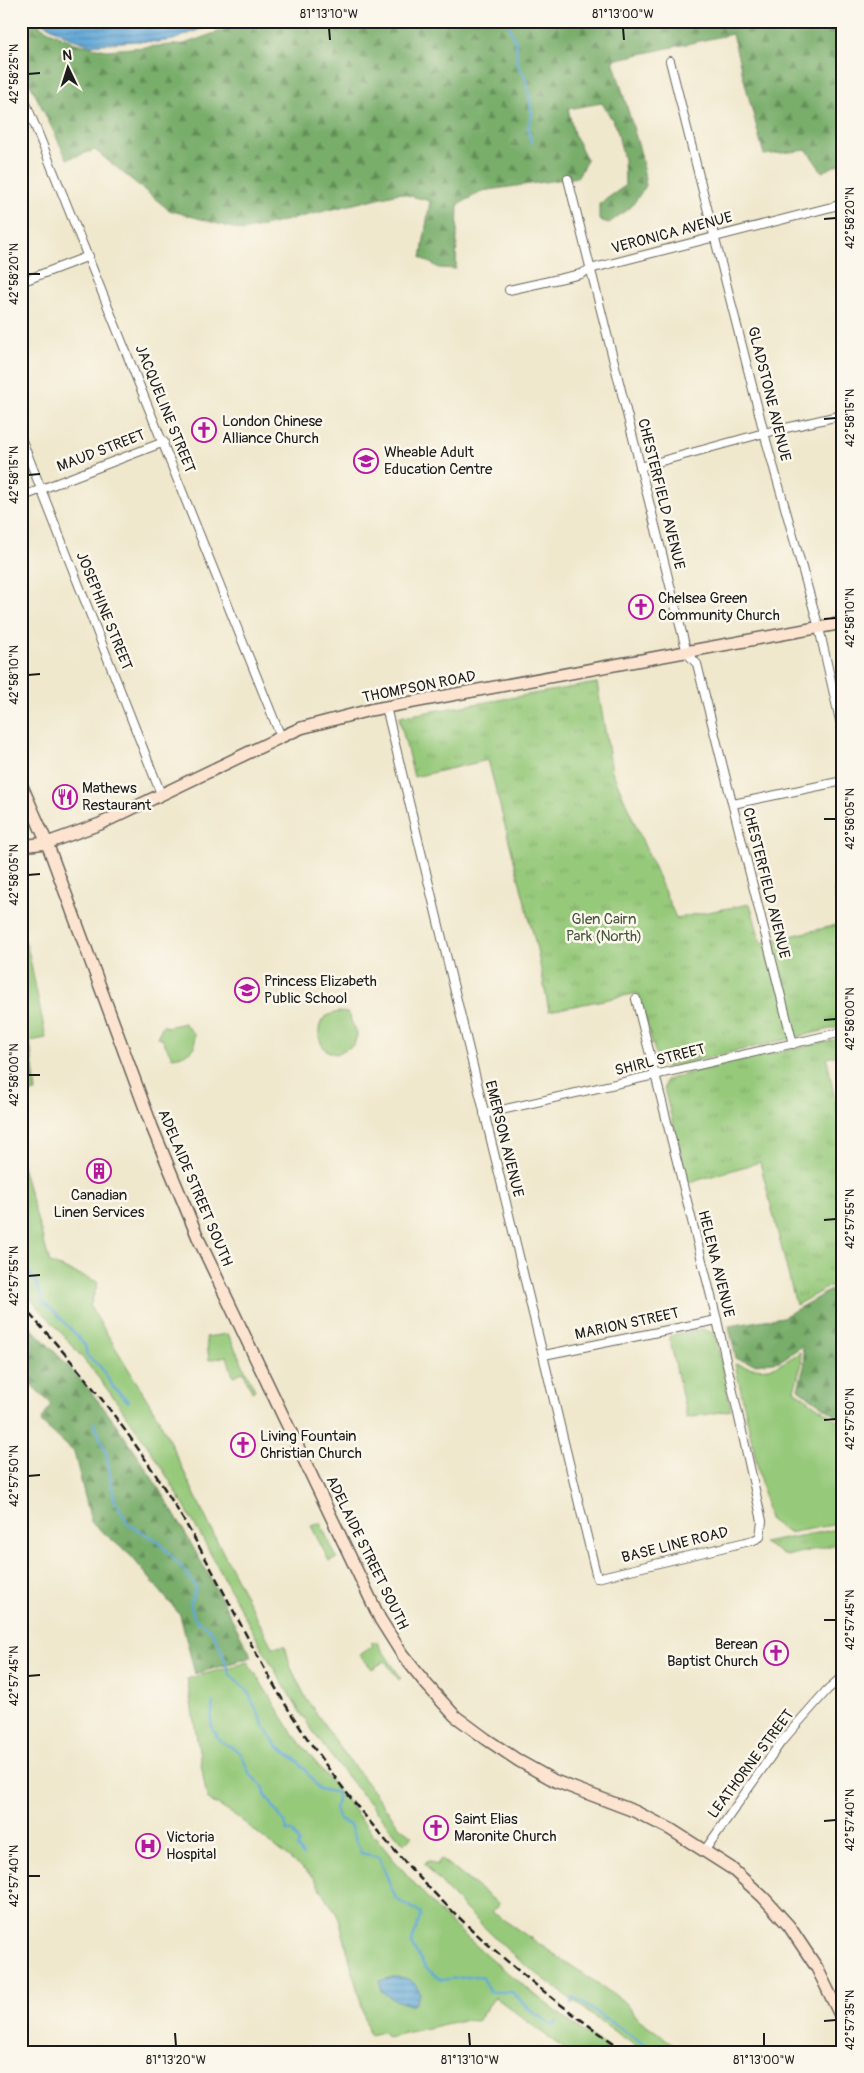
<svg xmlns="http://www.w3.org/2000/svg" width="864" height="2073" viewBox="0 0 864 2073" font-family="Pangolin,sans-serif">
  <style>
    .grass { fill: #96c97a; stroke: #59724b }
    .forest { fill: url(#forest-firs); stroke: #4a6443 }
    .park { fill: url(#park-tufts); stroke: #59724b }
    .water { fill: url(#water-rules); stroke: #3f627a }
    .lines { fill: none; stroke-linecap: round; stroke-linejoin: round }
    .stream { stroke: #62a8d8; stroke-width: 2.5 }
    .street-casing { stroke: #66635a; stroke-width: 10 }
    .secondary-casing { stroke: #66635a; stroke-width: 14 }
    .street { stroke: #fff; stroke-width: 8 }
    .secondary { stroke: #fde4d1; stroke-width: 11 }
    .rail { stroke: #1c1c1c; stroke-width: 2.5; stroke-dasharray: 8 4; stroke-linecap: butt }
    .ticks { fill: none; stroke: #1c1c1c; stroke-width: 2 }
    .labels { text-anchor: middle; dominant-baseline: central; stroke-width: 5; stroke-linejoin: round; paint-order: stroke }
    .street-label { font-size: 15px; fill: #1c1c1c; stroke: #fbf7ec }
    .poi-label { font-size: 15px; fill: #1c1c1c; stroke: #fbf7ec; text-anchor: start }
    .park-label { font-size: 15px; fill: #47593d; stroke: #fbf7ec }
    .neatline { fill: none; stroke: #1c1c1c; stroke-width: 2 }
    .ticks-label { font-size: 12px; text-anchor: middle; fill: #1c1c1c }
  </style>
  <defs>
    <pattern id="forest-firs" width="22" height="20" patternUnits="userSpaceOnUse" patternTransform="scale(1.25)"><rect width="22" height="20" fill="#78ad6a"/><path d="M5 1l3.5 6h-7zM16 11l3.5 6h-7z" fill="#628c56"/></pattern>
    <pattern id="park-tufts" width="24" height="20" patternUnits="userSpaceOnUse" patternTransform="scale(1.25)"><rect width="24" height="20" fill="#96c97a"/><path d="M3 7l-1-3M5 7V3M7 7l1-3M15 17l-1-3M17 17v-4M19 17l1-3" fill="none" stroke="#81ac69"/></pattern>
    <pattern id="water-rules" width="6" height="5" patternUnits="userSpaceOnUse" patternTransform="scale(1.25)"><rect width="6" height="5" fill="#62a8d8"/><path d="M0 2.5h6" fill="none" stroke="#5088ae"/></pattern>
  </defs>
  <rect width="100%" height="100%" fill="#fbf7ec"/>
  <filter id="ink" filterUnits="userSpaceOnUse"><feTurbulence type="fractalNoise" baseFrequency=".02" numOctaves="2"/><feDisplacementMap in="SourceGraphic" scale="10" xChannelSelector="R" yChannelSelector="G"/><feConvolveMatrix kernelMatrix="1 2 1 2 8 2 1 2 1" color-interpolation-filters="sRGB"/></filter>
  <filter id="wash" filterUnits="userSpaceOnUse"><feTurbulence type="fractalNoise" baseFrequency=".0096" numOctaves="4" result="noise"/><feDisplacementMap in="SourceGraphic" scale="20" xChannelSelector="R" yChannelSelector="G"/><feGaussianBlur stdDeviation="1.12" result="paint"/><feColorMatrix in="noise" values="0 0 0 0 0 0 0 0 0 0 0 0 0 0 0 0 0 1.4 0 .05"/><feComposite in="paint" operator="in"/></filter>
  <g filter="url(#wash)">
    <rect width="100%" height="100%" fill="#f0e8cd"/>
    <!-- grass -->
    <g class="grass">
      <path d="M 21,929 L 29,954 L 46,1038 L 30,1041 L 36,1092 L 21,1094 Z"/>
      <path d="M 339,1012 L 348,1013 L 357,1035 L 354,1045 L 336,1054 C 332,1053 328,1052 325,1049 C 317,1041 316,1022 327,1016 C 330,1014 335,1013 339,1012 Z"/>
      <path d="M 184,1023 L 194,1034 L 195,1047 C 188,1054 181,1056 172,1057 L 162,1039 L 157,1037 L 163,1025 L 167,1027 Z"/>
      <path d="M 21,1163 L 50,1263 L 98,1282 L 90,1306 L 159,1419 L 213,1533 L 272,1647 L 285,1646 L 291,1668 L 306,1698 L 338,1745 L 400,1827 L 412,1836 L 404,1844 C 363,1796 321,1749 289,1694 C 247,1625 212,1553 171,1483 C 129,1413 78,1348 21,1289 Z"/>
      <path d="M 703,1329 L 715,1334 L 731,1410 L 687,1418 L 669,1336 Z"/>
      <path d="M 228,1334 L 255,1390 L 252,1392 L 243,1372 L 233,1376 L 227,1356 L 209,1360 L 206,1337 Z"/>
      <path d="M 800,1352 L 802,1363 L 794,1390 L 843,1425 L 843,1523 L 788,1533 L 769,1519 L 735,1364 C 766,1372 774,1370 800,1352 Z"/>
      <path d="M 320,1523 L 337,1558 L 329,1561 L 311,1526 Z"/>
      <path d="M 376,1641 L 401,1678 L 399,1680 L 385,1661 L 372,1669 L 360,1655 L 372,1646 L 371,1643 Z"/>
      <path d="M 248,1662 L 293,1734 L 393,1859 L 446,1919 L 499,1966 L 576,2027 L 613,2052 L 568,2052 L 495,1997 L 477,2021 L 463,2020 L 387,2037 L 383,2032 L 369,2035 L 339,1918 L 313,1877 L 236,1816 L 207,1799 L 187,1679 Z"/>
      <path d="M 441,1859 L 499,1904 L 492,1912 L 622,2000 L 640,2020 L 684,2052 L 645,2052 L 602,2023 L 515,1957 L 457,1901 L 424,1864 L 429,1861 L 436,1865 Z"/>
    </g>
    <!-- forest -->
    <g class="forest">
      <path d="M 21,21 L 35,21 L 43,28 L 75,43 L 106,50 L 184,44 L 249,21 L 843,21 L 843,162 L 822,172 L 807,150 L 764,155 L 732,34 L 613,60 L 641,154 L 646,186 L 631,207 L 609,223 L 599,220 L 599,204 L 625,186 L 624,160 L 616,126 L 602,103 L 568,109 L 574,134 L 587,160 L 578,177 L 482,191 L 458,205 L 456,269 L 439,268 L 421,258 L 430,201 L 399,193 L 243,231 L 169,210 L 95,150 L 67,159 L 21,65 Z"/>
      <path d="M 843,1283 L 843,1421 L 798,1389 L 805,1363 L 802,1346 L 780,1361 L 756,1364 L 736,1359 L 729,1326 L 783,1317 Z"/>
      <path d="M 21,1318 C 54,1350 88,1385 115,1423 C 168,1496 210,1577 252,1657 L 195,1674 L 180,1615 L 131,1556 L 91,1522 L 74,1452 L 41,1422 L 51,1404 L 21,1375 Z"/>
    </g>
    <!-- park -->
    <g class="park">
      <path d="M 597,683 L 612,771 L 676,918 L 750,904 L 761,943 L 841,924 L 834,891 L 843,889 L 843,1026 L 665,1068 L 658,1062 L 638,993 L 549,1011 L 537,949 L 488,760 L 414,777 L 399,717 Z"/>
      <path d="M 843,1038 L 843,1054 L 827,1058 L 843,1142 L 843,1279 L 796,1305 L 760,1162 L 688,1183 L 664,1088 L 666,1080 L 703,1069 Z"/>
      <path d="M 843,1528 L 843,1543 L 786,1556 L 763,1543 Z"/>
    </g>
    <!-- water -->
    <g class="water">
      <path d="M 39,21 L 228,21 L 213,24 L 173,40 L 158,42 L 135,41 L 90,45 L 70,38 Z"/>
      <path d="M 393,1977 C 407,1977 416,1980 420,1994 L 416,2002 L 410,2005 C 399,2002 390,1998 381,1991 L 380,1981 Z"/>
    </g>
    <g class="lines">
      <!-- stream -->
      <g class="stream">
        <path d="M 507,21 L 516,43 L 517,62 L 527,82 L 532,116 L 528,126 L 531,143"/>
        <path d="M 21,1260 L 36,1282 L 43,1302 L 56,1313 L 85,1345 L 87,1356 L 100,1366 L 114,1388 L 129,1402"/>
        <path d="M 94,1423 L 106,1452 L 114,1498 L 128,1524 L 158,1541 L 186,1572 L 196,1588 L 190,1602 L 194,1618 L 212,1631 L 221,1649 L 230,1675 L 247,1690 L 266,1730 L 278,1747 L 299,1762 L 319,1789 L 338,1793 L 335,1809 L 339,1820 L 350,1825 L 361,1853 L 379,1857 L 396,1899 L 421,1913 L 411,1944 L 425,1967 L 441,1980 L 477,1976 L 482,1978 L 490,1992 L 512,1992 L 533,2012 L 553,2025 L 557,2021"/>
        <path d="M 213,1702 L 211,1722 L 213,1729 L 219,1740 L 241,1753 L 249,1773 L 264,1788 L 265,1795 L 285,1823 L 287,1831 L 292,1831 L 299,1843 L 297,1847 L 303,1856"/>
        <path d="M 571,2003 L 574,1998 L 656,2052"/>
      </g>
    </g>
  </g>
  <g filter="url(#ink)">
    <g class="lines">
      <defs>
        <g id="street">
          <path d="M 670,61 L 764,433 L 819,628 L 843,734"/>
          <path d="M 21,91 L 281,737"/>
          <path d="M 568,179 L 687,653 L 697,664 L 793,1044"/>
          <path d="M 21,282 L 89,256"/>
          <path d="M 509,290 L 581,274 L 590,269 L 843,204"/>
          <path d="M 21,438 L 161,794"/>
          <path d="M 640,467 L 764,433 L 843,415"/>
          <path d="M 21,497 L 164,442"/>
          <path d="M 386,707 L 597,1578 L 754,1540 L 760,1537 L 762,1521 L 717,1320 L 636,999"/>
          <path d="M 733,804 L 843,781"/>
          <path d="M 484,1114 L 843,1032"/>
          <path d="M 544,1355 L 717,1320"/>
          <path d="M 705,1850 L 781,1742 L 827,1690 L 843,1676"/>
        </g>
        <g id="secondary">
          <path d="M 21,784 L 47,843 L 152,1127 L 199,1240 L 380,1619 L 402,1654 L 427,1685 L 455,1716 L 486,1739 L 519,1761 L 555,1781 L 634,1811 L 670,1829 L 731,1868 L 763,1897 L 789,1926 L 817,1968 L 843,2021"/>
          <path d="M 21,846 L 47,843 L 100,824 L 281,737 L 301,728 L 370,710 L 843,623"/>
        </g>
      </defs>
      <!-- street casing -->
      <use href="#street" class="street-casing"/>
      <!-- secondary casing -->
      <use href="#secondary" class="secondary-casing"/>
      <!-- street -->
      <use href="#street" class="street"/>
      <!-- secondary -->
      <use href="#secondary" class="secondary"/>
      <!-- rail -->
      <path class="rail" d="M 21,1305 C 82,1370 135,1438 180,1514 C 220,1580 251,1650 292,1715 C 378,1850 494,1963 627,2052"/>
    </g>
  </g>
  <!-- ticks -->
  <path class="ticks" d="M 329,28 L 330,40M 623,28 L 624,40M 28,74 L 40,73M 824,219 L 836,218M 28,274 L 40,274M 824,419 L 836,418M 28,475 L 40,474M 824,619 L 836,618M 28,675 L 40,674M 824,819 L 836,819M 28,875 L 40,874M 824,1020 L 836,1019M 28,1075 L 40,1075M 824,1220 L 836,1219M 28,1276 L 40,1275M 824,1420 L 836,1419M 28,1476 L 40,1475M 824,1620 L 836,1620M 28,1676 L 40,1675M 824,1821 L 836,1820M 28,1876 L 40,1876M 824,2021 L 836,2020M 175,2033 L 176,2046M 469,2033 L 470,2046M 764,2033 L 764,2046"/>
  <!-- icons -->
  <defs>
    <symbol id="church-ring" viewBox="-11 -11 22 22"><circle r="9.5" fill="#fbf7ec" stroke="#b5179e" stroke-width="1.5"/><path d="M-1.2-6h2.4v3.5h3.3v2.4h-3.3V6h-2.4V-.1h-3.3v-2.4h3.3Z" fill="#b5179e"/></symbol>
    <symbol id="school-ring" viewBox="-11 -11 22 22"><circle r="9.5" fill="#fbf7ec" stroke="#b5179e" stroke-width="1.5"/><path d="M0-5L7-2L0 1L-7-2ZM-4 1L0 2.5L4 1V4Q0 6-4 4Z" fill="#b5179e"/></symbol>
    <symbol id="restaurant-ring" viewBox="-11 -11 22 22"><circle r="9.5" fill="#fbf7ec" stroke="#b5179e" stroke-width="1.5"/><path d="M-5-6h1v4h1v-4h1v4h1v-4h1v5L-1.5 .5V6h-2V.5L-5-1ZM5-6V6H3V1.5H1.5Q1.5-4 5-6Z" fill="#b5179e"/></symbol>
    <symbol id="building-ring" viewBox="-11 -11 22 22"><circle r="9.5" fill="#fbf7ec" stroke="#b5179e" stroke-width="1.5"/><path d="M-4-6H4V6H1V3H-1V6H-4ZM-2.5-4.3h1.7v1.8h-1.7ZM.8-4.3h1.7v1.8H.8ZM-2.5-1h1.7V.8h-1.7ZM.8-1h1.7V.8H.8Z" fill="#b5179e"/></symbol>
    <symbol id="hospital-ring" viewBox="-11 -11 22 22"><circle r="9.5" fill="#fbf7ec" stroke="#b5179e" stroke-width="1.5"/><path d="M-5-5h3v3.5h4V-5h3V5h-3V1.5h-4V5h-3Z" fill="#b5179e"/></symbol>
  </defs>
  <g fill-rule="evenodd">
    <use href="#church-ring" x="190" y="416" width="28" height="28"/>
    <use href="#school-ring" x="352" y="447" width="28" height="28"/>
    <use href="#church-ring" x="627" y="593" width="28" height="28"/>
    <use href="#restaurant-ring" x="51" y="783" width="28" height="28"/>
    <use href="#school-ring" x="233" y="976" width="28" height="28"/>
    <use href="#building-ring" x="85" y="1157" width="28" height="28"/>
    <use href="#church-ring" x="229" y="1431" width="28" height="28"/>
    <use href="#church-ring" x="762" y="1639" width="28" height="28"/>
    <use href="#church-ring" x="422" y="1814" width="28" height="28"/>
    <use href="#hospital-ring" x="134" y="1832" width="28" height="28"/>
  </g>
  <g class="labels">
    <!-- street labels -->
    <g class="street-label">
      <text transform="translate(672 233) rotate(-15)">VERONICA AVENUE</text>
      <text transform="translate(769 394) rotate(76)">GLADSTONE AVENUE</text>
      <text transform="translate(165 409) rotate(68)">JACQUELINE STREET</text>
      <text transform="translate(101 451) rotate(-21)">MAUD STREET</text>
      <text transform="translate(661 494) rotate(76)">CHESTERFIELD AVENUE</text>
      <text transform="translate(104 611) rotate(68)">JOSEPHINE STREET</text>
      <text transform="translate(419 687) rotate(-11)">THOMPSON ROAD</text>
      <text transform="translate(766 883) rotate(76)">CHESTERFIELD AVENUE</text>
      <text transform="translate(660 1060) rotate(-14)">SHIRL STREET</text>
      <text transform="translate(504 1139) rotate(76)">EMERSON AVENUE</text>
      <text transform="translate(195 1188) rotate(67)">ADELAIDE STREET SOUTH</text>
      <text transform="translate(716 1264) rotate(76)">HELENA AVENUE</text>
      <text transform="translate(627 1324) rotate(-12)">MARION STREET</text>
      <text transform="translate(675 1545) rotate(-14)">BASE LINE ROAD</text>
      <text transform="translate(367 1553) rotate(64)">ADELAIDE STREET SOUTH</text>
      <text transform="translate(751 1764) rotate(-53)">LEATHORNE STREET</text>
    </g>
    <!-- poi labels -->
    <g class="poi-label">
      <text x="222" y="421">London Chinese<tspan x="222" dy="17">Alliance Church</tspan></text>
      <text x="384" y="452">Wheable Adult<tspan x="384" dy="17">Education Centre</tspan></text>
      <text x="658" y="598">Chelsea Green<tspan x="658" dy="17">Community Church</tspan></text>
      <text x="82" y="788">Mathews<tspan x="82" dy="17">Restaurant</tspan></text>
      <text x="264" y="981">Princess Elizabeth<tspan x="264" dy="17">Public School</tspan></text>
      <text x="99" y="1195" text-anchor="middle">Canadian<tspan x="99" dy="17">Linen Services</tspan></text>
      <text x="260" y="1436">Living Fountain<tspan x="260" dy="17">Christian Church</tspan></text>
      <text x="758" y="1644" text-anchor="end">Berean<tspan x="758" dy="17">Baptist Church</tspan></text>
      <text x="454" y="1819">Saint Elias<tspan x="454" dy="17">Maronite Church</tspan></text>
      <text x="166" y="1837">Victoria<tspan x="166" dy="17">Hospital</tspan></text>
    </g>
    <!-- park labels -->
    <g class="park-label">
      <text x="604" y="919">Glen Cairn<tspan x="604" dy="17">Park (North)</tspan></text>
    </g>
  </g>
  <!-- margin -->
  <rect width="864" height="2073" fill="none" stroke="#fbf7ec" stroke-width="55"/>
  <!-- north arrow -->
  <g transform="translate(68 68) rotate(356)" stroke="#fbf7ec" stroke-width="4" paint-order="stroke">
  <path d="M0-4L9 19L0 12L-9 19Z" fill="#1c1c1c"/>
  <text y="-8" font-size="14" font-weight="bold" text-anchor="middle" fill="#1c1c1c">N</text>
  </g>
  <rect x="28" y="28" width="808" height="2018" class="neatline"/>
  <g class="ticks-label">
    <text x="329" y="18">81°13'10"W</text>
    <text x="623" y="18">81°13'00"W</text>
    <text transform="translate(14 74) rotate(-90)" y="4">42°58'25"N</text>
    <text transform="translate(850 218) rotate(-90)" y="4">42°58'20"N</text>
    <text transform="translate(14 274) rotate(-90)" y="4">42°58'20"N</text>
    <text transform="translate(850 418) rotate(-90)" y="4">42°58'15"N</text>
    <text transform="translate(14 475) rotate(-90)" y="4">42°58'15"N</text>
    <text transform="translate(850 618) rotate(-90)" y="4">42°58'10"N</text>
    <text transform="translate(14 675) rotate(-90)" y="4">42°58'10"N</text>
    <text transform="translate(850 819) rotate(-90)" y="4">42°58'05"N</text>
    <text transform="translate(14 875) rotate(-90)" y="4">42°58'05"N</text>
    <text transform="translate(850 1019) rotate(-90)" y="4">42°58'00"N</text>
    <text transform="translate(14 1075) rotate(-90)" y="4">42°58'00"N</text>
    <text transform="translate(850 1219) rotate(-90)" y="4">42°57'55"N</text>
    <text transform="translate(14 1276) rotate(-90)" y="4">42°57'55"N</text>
    <text transform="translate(850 1419) rotate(-90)" y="4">42°57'50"N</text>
    <text transform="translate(14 1476) rotate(-90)" y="4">42°57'50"N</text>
    <text transform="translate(850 1620) rotate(-90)" y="4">42°57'45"N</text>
    <text transform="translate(14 1676) rotate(-90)" y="4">42°57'45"N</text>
    <text transform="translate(850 1820) rotate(-90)" y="4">42°57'40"N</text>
    <text transform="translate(14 1876) rotate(-90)" y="4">42°57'40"N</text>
    <text transform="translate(850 2020) rotate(-90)" y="4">42°57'35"N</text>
    <text x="176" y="2064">81°13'20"W</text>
    <text x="470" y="2064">81°13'10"W</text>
    <text x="764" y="2064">81°13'00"W</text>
  </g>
</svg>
